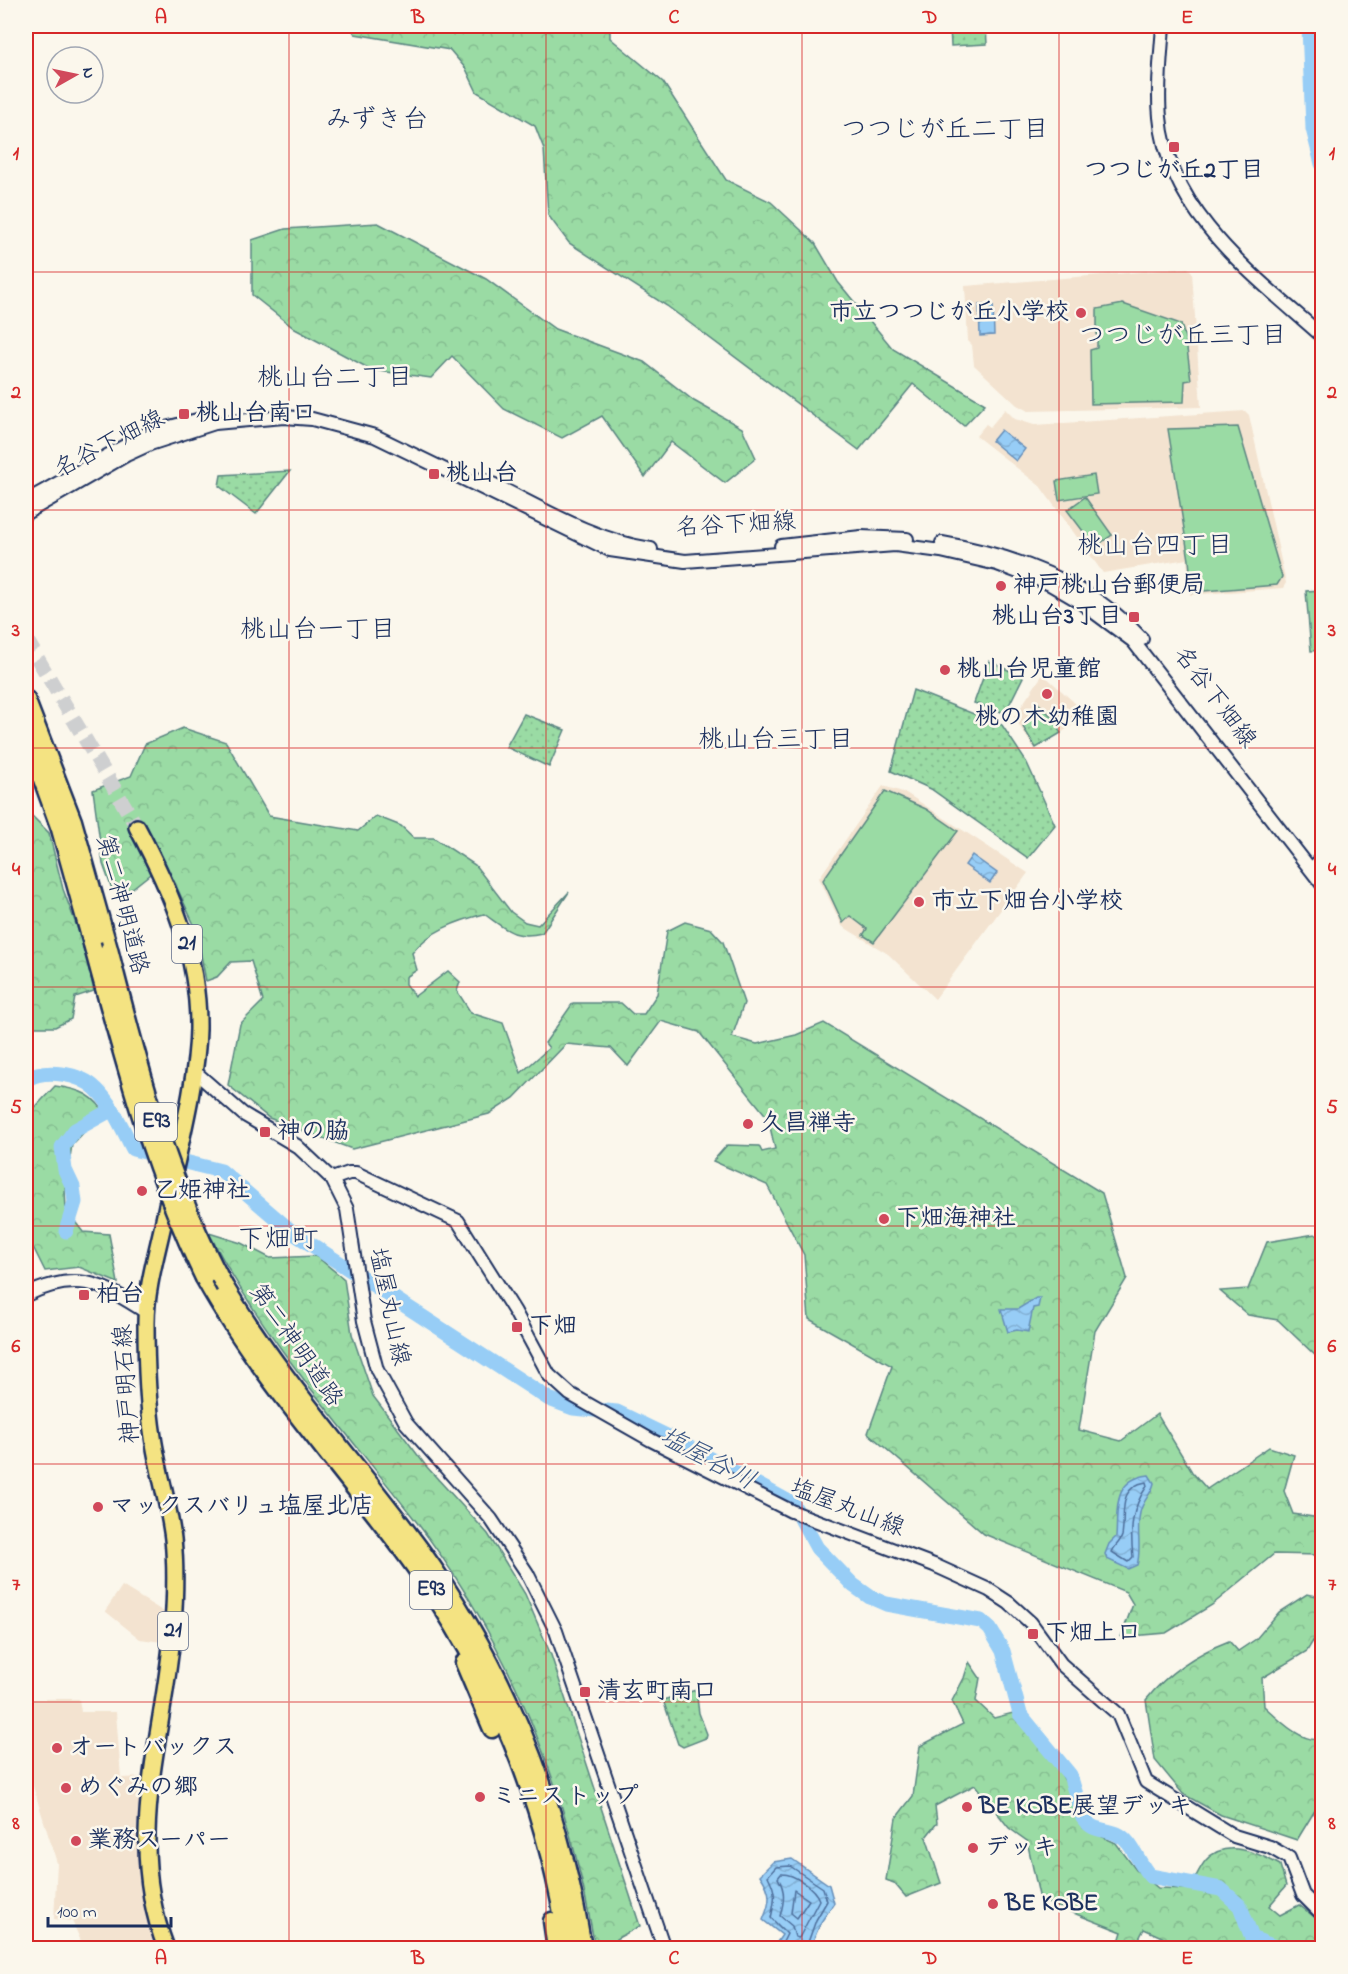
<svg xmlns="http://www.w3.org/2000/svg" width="1348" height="1974" viewBox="0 0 1348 1974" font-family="'Indie Flower','Klee One',sans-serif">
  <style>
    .built { fill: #f3e3d0 }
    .green { fill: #9adba4; stroke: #5a8581; stroke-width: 1.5 }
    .forest { fill: url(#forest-crowns); stroke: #5a8581; stroke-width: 1.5 }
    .park { fill: url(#park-dots); stroke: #5a8581; stroke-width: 1.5 }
    .water { fill: url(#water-waves); stroke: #658eb9; stroke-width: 1.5 }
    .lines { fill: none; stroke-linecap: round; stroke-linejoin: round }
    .shore { stroke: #4d6e9b; stroke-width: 1.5 }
    .river { stroke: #97cdf6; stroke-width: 15 }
    .primary-tunnel { stroke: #cecfd0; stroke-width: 15; stroke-dasharray: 15 8; stroke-linecap: butt }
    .tertiary-casing { stroke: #1b2f5e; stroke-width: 16 }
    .primary-casing { stroke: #1b2f5e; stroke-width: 20 }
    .motorway-casing { stroke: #1b2f5e; stroke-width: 21 }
    .tertiary { stroke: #fbf7ec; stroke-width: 12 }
    .primary { stroke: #f4e382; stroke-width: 15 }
    .motorway { stroke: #f4e382; stroke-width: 16 }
    .motorway-bridge-casing { stroke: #1b2f5e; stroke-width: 21; stroke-linecap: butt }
    .motorway-bridge { stroke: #f4e382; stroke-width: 16 }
    .grid { fill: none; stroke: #d62828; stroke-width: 1.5; stroke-opacity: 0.55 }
    .poi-dot { fill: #d1495b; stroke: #fbf7ec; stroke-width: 2 }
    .labels { text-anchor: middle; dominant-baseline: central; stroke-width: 5; stroke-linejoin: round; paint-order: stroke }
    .shield { fill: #fbf7ec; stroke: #5e6b89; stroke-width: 1.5 }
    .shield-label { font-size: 22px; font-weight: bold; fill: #1b2f5e }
    .poi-label { font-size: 24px; font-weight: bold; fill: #1b2f5e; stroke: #fbf7ec; text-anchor: start }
    .street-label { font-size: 24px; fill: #1b2f5e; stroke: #fbf7ec }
    .neighbourhood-label { font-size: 26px; fill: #1b2f5e; stroke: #fbf7ec }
    .water-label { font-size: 26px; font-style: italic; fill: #3a5684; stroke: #fbf7ec }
    .quarter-label { font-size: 27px; fill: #1b2f5e; stroke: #fbf7ec }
    .neatline { fill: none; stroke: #d62828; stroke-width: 2 }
    .grid-label { font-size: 20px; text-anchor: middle; font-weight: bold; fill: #d62828 }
  </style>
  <defs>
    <pattern id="forest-crowns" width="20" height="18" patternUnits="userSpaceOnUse" patternTransform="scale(1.5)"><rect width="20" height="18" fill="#9adba4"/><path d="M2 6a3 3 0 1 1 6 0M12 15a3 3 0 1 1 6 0" fill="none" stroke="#84bc90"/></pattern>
    <pattern id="park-dots" width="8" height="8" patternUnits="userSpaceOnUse" patternTransform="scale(1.5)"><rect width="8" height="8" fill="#9adba4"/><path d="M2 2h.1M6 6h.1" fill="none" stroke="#84bc90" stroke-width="1.8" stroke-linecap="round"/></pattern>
    <pattern id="water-waves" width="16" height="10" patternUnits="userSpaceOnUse" patternTransform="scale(1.5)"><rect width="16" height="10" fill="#97cdf6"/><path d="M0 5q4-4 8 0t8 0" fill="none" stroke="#82b0d5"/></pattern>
  </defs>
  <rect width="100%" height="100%" fill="#fbf7ec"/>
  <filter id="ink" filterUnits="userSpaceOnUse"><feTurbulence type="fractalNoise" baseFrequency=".0167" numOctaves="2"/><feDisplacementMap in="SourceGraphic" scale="12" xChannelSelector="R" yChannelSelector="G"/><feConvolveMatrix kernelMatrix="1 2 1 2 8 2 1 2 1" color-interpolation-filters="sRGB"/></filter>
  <g filter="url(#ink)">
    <!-- built -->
    <g class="built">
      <path d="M 1188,268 L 1192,272 L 1201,407 L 1028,411 L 1017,405 L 974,365 L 972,345 L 968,341 L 965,286 Z"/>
      <path d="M 1005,409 L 1015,419 L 1034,425 L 1245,411 L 1249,415 L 1286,583 L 1283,588 L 1190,595 L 1187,559 L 1103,573 L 1040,486 L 976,436 L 986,424 L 990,427 Z"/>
      <path d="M 1043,674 L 1088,715 L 1035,750 L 1014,717 Z"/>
      <path d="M 883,786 L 906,793 L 1028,873 L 935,999 L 888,954 L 842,926 L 819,878 Z"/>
      <path d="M 122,1586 L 164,1612 L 162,1642 L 140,1639 L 105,1611 Z"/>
      <path d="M 26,1699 L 79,1699 L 81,1712 L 116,1712 L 121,1778 L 146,1777 L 139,1854 L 148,1911 L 157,1942 L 139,1948 L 84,1948 L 72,1921 L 54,1919 L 57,1863 L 26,1764 Z"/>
    </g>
    <!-- green -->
    <g class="green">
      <path d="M 1123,304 L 1181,324 L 1186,341 L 1191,380 L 1185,381 L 1184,402 L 1091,404 L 1090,350 L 1097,348 L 1097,309 Z"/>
      <path d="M 1238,427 L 1282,577 L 1277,585 L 1192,592 L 1189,560 L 1168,429 Z"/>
      <path d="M 1094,475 L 1097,494 L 1059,500 L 1056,481 Z"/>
      <path d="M 1085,497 L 1112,535 L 1095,547 L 1067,510 Z"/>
      <path d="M 1322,590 L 1322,650 L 1311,651 L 1306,591 Z"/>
      <path d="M 885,791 L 926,809 L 958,831 L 874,942 L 863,935 L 867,929 L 850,916 L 843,923 L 823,880 Z"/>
    </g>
    <!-- forest -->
    <g class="forest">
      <path d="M 350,26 L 610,26 L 610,38 L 663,82 L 726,180 L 771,202 L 815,243 L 838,282 L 893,349 L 985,404 L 964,426 L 913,384 L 859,450 L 667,306 L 569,243 L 548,215 L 544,149 L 535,126 L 477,92 L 466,69 L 450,50 L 355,34 Z"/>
      <path d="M 378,223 L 486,279 L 555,329 L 644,362 L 694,401 L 742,428 L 756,458 L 725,483 L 671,442 L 645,477 L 602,416 L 562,438 L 504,409 L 452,356 L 431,378 L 372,370 L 295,329 L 252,295 L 252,240 L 285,229 Z"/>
      <path d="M 183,728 L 226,742 L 269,816 L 358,831 L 376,816 L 401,826 L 414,838 L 434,838 L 475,865 L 511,912 L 525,922 L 538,925 L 569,892 L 542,933 C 514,940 506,929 484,914 C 457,921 429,931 412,953 L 417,970 L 406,977 L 406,984 L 415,996 L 448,971 L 460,982 L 457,991 L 471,1013 L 503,1023 L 521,1073 L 549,1048 L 545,1043 L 573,1003 L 621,1003 L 633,1014 L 644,1014 L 657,994 L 667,931 L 685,922 L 711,929 L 723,942 L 744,1003 L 732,1037 L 757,1044 L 796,1035 L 824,1023 L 1102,1193 L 1127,1278 L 1095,1331 L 1079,1430 L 1121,1441 L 1157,1414 L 1192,1472 L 1207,1489 L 1269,1447 L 1294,1455 L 1284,1491 L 1293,1514 L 1320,1518 L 1322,1521 L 1322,1550 L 1318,1555 L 1274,1554 L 1212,1605 L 1166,1633 L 1121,1637 L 1133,1604 L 1126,1592 L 984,1534 L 868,1433 L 892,1366 L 809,1319 L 804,1255 L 767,1185 L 713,1161 L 727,1145 L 759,1146 L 762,1152 L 775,1149 L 768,1118 L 699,1032 L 661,1021 L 628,1066 L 611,1048 L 566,1044 L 514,1098 L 489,1114 L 352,1149 L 269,1118 L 228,1085 L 240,1024 L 263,1001 L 251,961 L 231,962 L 217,977 L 206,981 L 196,929 L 171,875 L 154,871 L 130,890 L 112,889 L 103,864 L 93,790 L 131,776 L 145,744 Z"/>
      <path d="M 26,816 L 32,816 L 49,833 L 63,889 L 84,946 L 94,991 L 75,997 L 71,1019 L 55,1027 L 26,1027 Z"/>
      <path d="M 55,1086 C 80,1089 96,1095 107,1118 L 87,1129 L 72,1145 L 65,1190 L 66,1210 L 83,1232 L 109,1234 L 118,1283 L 79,1267 L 45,1271 L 34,1249 L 26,1248 L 26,1117 Z"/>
      <path d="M 209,1233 L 241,1243 L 270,1258 L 316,1256 L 344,1279 L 352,1334 L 373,1396 L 426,1466 L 488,1534 L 525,1594 L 551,1655 L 640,1926 L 616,1939 L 614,1948 L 595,1948 C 569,1791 510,1642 412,1516 C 340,1424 262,1337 209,1233 Z"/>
      <path d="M 1315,1234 L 1322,1239 L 1322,1358 L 1318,1358 L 1278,1320 L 1248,1315 L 1220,1291 L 1248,1289 L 1267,1242 Z"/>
      <path d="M 1307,1594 L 1322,1597 L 1322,1626 L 1307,1651 L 1262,1678 L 1264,1706 C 1278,1719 1302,1744 1322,1739 L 1322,1804 L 1317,1807 L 1297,1840 L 1221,1815 L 1183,1794 L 1155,1760 L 1146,1700 C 1168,1672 1195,1654 1229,1641 L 1238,1651 L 1256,1639 L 1279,1612 Z"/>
      <path d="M 969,1662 L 980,1678 L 976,1701 L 994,1718 L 1013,1713 L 1054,1761 L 1071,1792 L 1083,1828 L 1116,1843 L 1136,1870 L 1158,1888 L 1189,1889 C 1195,1880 1199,1868 1206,1860 C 1225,1838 1259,1853 1280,1865 L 1286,1886 L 1269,1906 L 1280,1915 L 1299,1905 L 1322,1923 L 1322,1948 L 1186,1948 L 1144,1929 L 1134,1948 L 1117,1948 L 1122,1932 L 1040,1900 L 1027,1841 L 1009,1828 L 975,1785 L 935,1806 L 937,1823 L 926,1837 L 941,1883 L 906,1897 L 894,1883 L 886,1880 L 896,1818 L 913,1796 L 920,1746 L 963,1724 L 952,1701 L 964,1678 Z"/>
    </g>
    <!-- park -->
    <g class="park">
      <path d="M 950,26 L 986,26 L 987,44 L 951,46 Z"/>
      <path d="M 290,471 L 256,514 L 219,486 L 221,475 Z"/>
      <path d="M 989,661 L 1023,677 L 1005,713 L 974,703 Z"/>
      <path d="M 913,690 L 1002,725 L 1027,763 L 1055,825 L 1028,858 L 931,789 L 891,771 Z"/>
      <path d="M 1038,703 L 1060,725 L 1058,729 L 1061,733 L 1036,748 L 1023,727 Z"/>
      <path d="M 524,714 L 565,730 L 549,767 L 506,747 Z"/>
      <path d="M 696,1690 L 699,1713 L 707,1734 L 706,1738 L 683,1747 L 678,1744 L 663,1700 Z"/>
    </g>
    <!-- water -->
    <g class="water">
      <path d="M 979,305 L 993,305 L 994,335 L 980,336 Z"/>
      <path d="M 1001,430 L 1025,449 L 1016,461 L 992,441 Z"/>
      <path d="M 972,855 L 997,873 L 990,883 L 965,865 Z"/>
      <path d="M 1036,1298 L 1040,1298 L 1038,1307 L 1033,1308 L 1028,1332 L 1017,1330 L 1008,1332 L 1001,1309 L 1018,1309 Z"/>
      <path d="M 1149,1475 L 1154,1483 C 1152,1494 1142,1501 1140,1513 C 1136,1530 1142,1549 1137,1565 L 1128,1569 L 1107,1559 L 1105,1554 L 1109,1544 L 1116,1537 C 1118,1510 1112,1479 1149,1475 Z"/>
      <path d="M 792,1859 L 829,1885 L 834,1903 L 821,1922 L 811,1946 L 814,1948 L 773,1948 L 782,1935 L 763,1920 C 771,1901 772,1893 760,1875 L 773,1862 Z"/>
    </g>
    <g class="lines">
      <!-- shore -->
      <g class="shore">
        <path d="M 1146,1482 L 1147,1486 C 1131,1509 1130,1530 1133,1557 L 1128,1562 L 1112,1552 C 1114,1546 1120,1543 1122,1536 C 1126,1516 1116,1487 1146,1482 Z"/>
        <path d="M 781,1874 C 793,1873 815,1888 819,1900 L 799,1938 L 795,1937 L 792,1926 L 780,1916 C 784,1902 786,1891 778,1878 Z"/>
        <path d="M 794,1890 L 809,1900 L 797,1918 L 791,1913 Z"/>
        <path d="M 780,1948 L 787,1934 L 771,1918 C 775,1900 777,1893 768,1876 L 776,1867 L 790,1866 L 823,1888 L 827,1901 L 816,1920 L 806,1948"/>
      </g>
      <!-- river -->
      <g class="river">
        <path d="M 1309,26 L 1313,129 L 1322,164"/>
        <path d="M 26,1080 C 44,1068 80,1073 96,1089 C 112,1104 123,1130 133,1149 L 221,1171 L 292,1232 L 549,1399 L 573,1408 L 617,1412 L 679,1442 L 793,1504 L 817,1548 L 853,1585 L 870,1597 L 886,1604 L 981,1621 L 990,1629 L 1003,1651 L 1020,1714 L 1070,1775 L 1083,1818 C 1093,1832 1103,1828 1117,1834 C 1133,1841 1138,1864 1150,1876 L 1221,1889 L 1240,1906 L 1252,1938 L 1277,1948"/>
        <path d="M 66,1231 L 75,1202 L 73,1187 L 65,1170 L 62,1147 L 75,1130 L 111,1110"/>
      </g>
      <!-- primary-tunnel -->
      <path class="primary-tunnel" d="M 26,639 L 137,827"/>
      <defs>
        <g id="tertiary">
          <path d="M 1163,26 C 1161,55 1157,87 1160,117 C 1168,213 1256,277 1322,336"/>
          <path d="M 482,479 C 535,504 591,540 651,549"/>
          <path d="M 26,501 L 150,432 L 205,418"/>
          <path d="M 26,513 L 126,455 L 150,444 L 215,423 L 284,417 L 312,419 L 375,436 L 610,550 L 685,561 L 895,545 L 941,551 L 997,564 L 1050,584 L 1079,601 L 1133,641 L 1322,884"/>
          <path d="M 942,543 C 1016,556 1091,583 1142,639"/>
          <path d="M 781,546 L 861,537 L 907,539"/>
          <path d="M 1311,869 L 1322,859"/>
          <path d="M 194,1071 L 243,1114 L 297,1146 L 332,1179 L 349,1173 L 356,1173 L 458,1221 L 515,1312 L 549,1375 L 570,1394 L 651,1440 L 791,1511 L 934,1565 L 989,1590 L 1009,1603 L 1031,1623 L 1061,1664 L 1118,1714 L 1146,1782 L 1234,1836 L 1270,1847 L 1289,1858 L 1303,1895 L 1322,1914"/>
          <path d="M 332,1179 L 347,1209 L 364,1321 L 377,1370 L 406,1423 L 491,1519 L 527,1573 L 556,1631 L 664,1948"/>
          <path d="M 26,1295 C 77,1270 101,1283 146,1312"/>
        </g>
        <path id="primary" d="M 137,827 C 171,891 199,955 198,1029 C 197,1086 176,1158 165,1215 C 158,1250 146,1287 146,1323 C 146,1361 147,1399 153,1437 C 158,1471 169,1505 173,1539 C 176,1567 175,1597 173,1625 C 165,1737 123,1837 166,1948"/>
        <g id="motorway">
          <path d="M 26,699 L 73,821 L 109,949"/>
          <path d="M 26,735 L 60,829 L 92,944"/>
          <path d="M 204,1278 C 261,1380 340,1465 409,1559 C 494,1674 547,1807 568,1948"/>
          <path d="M 225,1287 C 282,1381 355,1461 420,1549 C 506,1668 560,1804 583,1948"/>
          <path d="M 464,1663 L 492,1729"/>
          <path d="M 552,1921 L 556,1948"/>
        </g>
      </defs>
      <!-- tertiary casing -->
      <use href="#tertiary" class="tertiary-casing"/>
      <!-- primary casing -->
      <use href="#primary" class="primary-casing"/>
      <!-- motorway casing -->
      <use href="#motorway" class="motorway-casing"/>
      <!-- tertiary -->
      <use href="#tertiary" class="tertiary"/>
      <!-- primary -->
      <use href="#primary" class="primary"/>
      <!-- motorway -->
      <use href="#motorway" class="motorway"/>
      <defs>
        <g id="motorway-bridge">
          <path d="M 92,944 C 123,1058 152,1171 204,1278"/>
          <path d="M 109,949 C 139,1065 167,1181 225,1287"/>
        </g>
      </defs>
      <!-- motorway-bridge casing -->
      <use href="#motorway-bridge" class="motorway-bridge-casing"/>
      <!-- motorway-bridge -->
      <use href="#motorway-bridge" class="motorway-bridge"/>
    </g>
  </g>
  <!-- grid -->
  <path class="grid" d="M 289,26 L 289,1948M 546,26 L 546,1948M 802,26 L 802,1948M 1059,26 L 1059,1948M 26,272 L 1322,272M 26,510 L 1322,510M 26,748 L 1322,748M 26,987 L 1322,987M 26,1226 L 1322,1226M 26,1464 L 1322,1464M 26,1702 L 1322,1702"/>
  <!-- markers -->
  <g class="poi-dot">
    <rect x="1168" y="141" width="12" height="12" rx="3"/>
    <circle cx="1081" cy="313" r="6"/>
    <rect x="178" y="408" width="12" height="12" rx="3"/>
    <rect x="428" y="468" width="12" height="12" rx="3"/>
    <circle cx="1001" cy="586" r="6"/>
    <rect x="1128" y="611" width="12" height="12" rx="3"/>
    <circle cx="945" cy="670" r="6"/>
    <circle cx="1047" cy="694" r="6"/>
    <circle cx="919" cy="902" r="6"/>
    <circle cx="748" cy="1124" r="6"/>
    <rect x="259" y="1126" width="12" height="12" rx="3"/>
    <circle cx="142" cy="1191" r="6"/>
    <circle cx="884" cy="1219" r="6"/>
    <rect x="78" y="1289" width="12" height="12" rx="3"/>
    <rect x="511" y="1321" width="12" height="12" rx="3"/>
    <circle cx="98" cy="1507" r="6"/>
    <rect x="1027" y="1628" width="12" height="12" rx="3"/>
    <rect x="579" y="1686" width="12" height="12" rx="3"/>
    <circle cx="57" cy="1748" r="6"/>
    <circle cx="66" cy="1788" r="6"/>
    <circle cx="480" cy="1797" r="6"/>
    <circle cx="967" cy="1807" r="6"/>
    <circle cx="76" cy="1841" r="6"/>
    <circle cx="973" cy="1848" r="6"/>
    <circle cx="993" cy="1904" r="6"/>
  </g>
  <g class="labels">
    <!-- shield labels -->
    <g class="shield">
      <rect x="172" y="925" width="30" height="38" rx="4.5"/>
      <rect x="135" y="1103" width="42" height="38" rx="4.5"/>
      <rect x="410" y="1571" width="42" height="38" rx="4.5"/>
      <rect x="158" y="1612" width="30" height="38" rx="4.5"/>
    </g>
    <g class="shield-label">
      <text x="187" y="944">21</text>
      <text x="156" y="1122">E93</text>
      <text x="431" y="1590">E93</text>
      <text x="173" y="1631">21</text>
    </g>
    <!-- poi labels -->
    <g class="poi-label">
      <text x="1174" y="171" text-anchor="middle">つつじが丘2丁目</text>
      <text x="1069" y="313" text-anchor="end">市立つつじが丘小学校</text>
      <text x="196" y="414">桃山台南口</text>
      <text x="446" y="474">桃山台</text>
      <text x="1013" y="586">神戸桃山台郵便局</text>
      <text x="1122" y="617" text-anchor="end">桃山台3丁目</text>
      <text x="957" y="670">桃山台児童館</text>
      <text x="1047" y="718" text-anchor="middle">桃の木幼稚園</text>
      <text x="931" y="902">市立下畑台小学校</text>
      <text x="760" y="1124">久昌禅寺</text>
      <text x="277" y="1132">神の脇</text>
      <text x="154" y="1191">乙姫神社</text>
      <text x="896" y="1219">下畑海神社</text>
      <text x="96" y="1295">柏台</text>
      <text x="529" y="1327">下畑</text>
      <text x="110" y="1507">マックスバリュ塩屋北店</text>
      <text x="1045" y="1634">下畑上口</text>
      <text x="597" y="1692">清玄町南口</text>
      <text x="69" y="1748">オートバックス</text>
      <text x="78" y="1788">めぐみの郷</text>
      <text x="492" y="1797">ミニストップ</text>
      <text x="979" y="1807">BE KOBE展望デッキ</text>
      <text x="88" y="1841">業務スーパー</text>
      <text x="985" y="1848">デッキ</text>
      <text x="1005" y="1904">BE KOBE</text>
    </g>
    <!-- street labels -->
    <g class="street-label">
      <text transform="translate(110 445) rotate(-27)">名谷下畑線</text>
      <text transform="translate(736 526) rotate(-3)">名谷下畑線</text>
      <text transform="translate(1214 698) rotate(53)">名谷下畑線</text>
      <text transform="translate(121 905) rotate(75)">第二神明道路</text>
      <text transform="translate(388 1307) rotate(78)">塩屋丸山線</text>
      <text transform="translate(295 1346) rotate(55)">第二神明道路</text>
      <text transform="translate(128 1384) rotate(-94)">神戸明石線</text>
      <text transform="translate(847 1509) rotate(21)">塩屋丸山線</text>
    </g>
    <!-- neighbourhood labels -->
    <g class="neighbourhood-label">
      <text x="377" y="121">みずき台</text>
      <text x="945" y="131">つつじが丘二丁目</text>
      <text x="1183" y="337">つつじが丘三丁目</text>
      <text x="335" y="379">桃山台二丁目</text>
      <text x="1155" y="547">桃山台四丁目</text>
      <text x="318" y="631">桃山台一丁目</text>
      <text x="776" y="741">桃山台三丁目</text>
    </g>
    <!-- water labels -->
    <g class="water-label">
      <text transform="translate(707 1460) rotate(28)">塩屋谷川</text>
    </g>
    <!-- quarter labels -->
    <g class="quarter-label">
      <text x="278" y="1240">下畑町</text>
    </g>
  </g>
  <!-- margin -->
  <rect width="1348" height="1974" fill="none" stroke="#fbf7ec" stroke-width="66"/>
  <!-- north arrow -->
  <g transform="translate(75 75) rotate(81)"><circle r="28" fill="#fbf7ec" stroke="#a1a7b3" stroke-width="1.5"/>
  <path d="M0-4.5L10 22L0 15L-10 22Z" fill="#d1495b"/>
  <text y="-9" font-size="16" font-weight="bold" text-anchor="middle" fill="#1b2f5e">N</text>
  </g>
  <!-- scale -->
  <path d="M48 1917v9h123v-9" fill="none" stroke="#1b2f5e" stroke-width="3"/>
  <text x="57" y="1917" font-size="18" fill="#1b2f5e" stroke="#fbf7ec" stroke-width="4.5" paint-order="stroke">100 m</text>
  <rect x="33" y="33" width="1282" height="1908" class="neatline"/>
  <g class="grid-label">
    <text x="161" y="23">A</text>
    <text x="418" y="23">B</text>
    <text x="674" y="23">C</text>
    <text x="930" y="23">D</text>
    <text x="1187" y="23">E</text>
    <text x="16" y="159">1</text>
    <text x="1332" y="159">1</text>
    <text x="16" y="398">2</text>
    <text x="1332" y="398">2</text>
    <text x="16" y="636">3</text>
    <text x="1332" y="636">3</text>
    <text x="16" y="875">4</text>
    <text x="1332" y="875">4</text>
    <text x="16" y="1113">5</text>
    <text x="1332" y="1113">5</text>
    <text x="16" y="1352">6</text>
    <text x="1332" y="1352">6</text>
    <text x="16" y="1590">7</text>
    <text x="1332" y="1590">7</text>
    <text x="16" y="1829">8</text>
    <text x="1332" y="1829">8</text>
    <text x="161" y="1964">A</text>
    <text x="418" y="1964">B</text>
    <text x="674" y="1964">C</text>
    <text x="930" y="1964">D</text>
    <text x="1187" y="1964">E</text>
  </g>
</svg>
